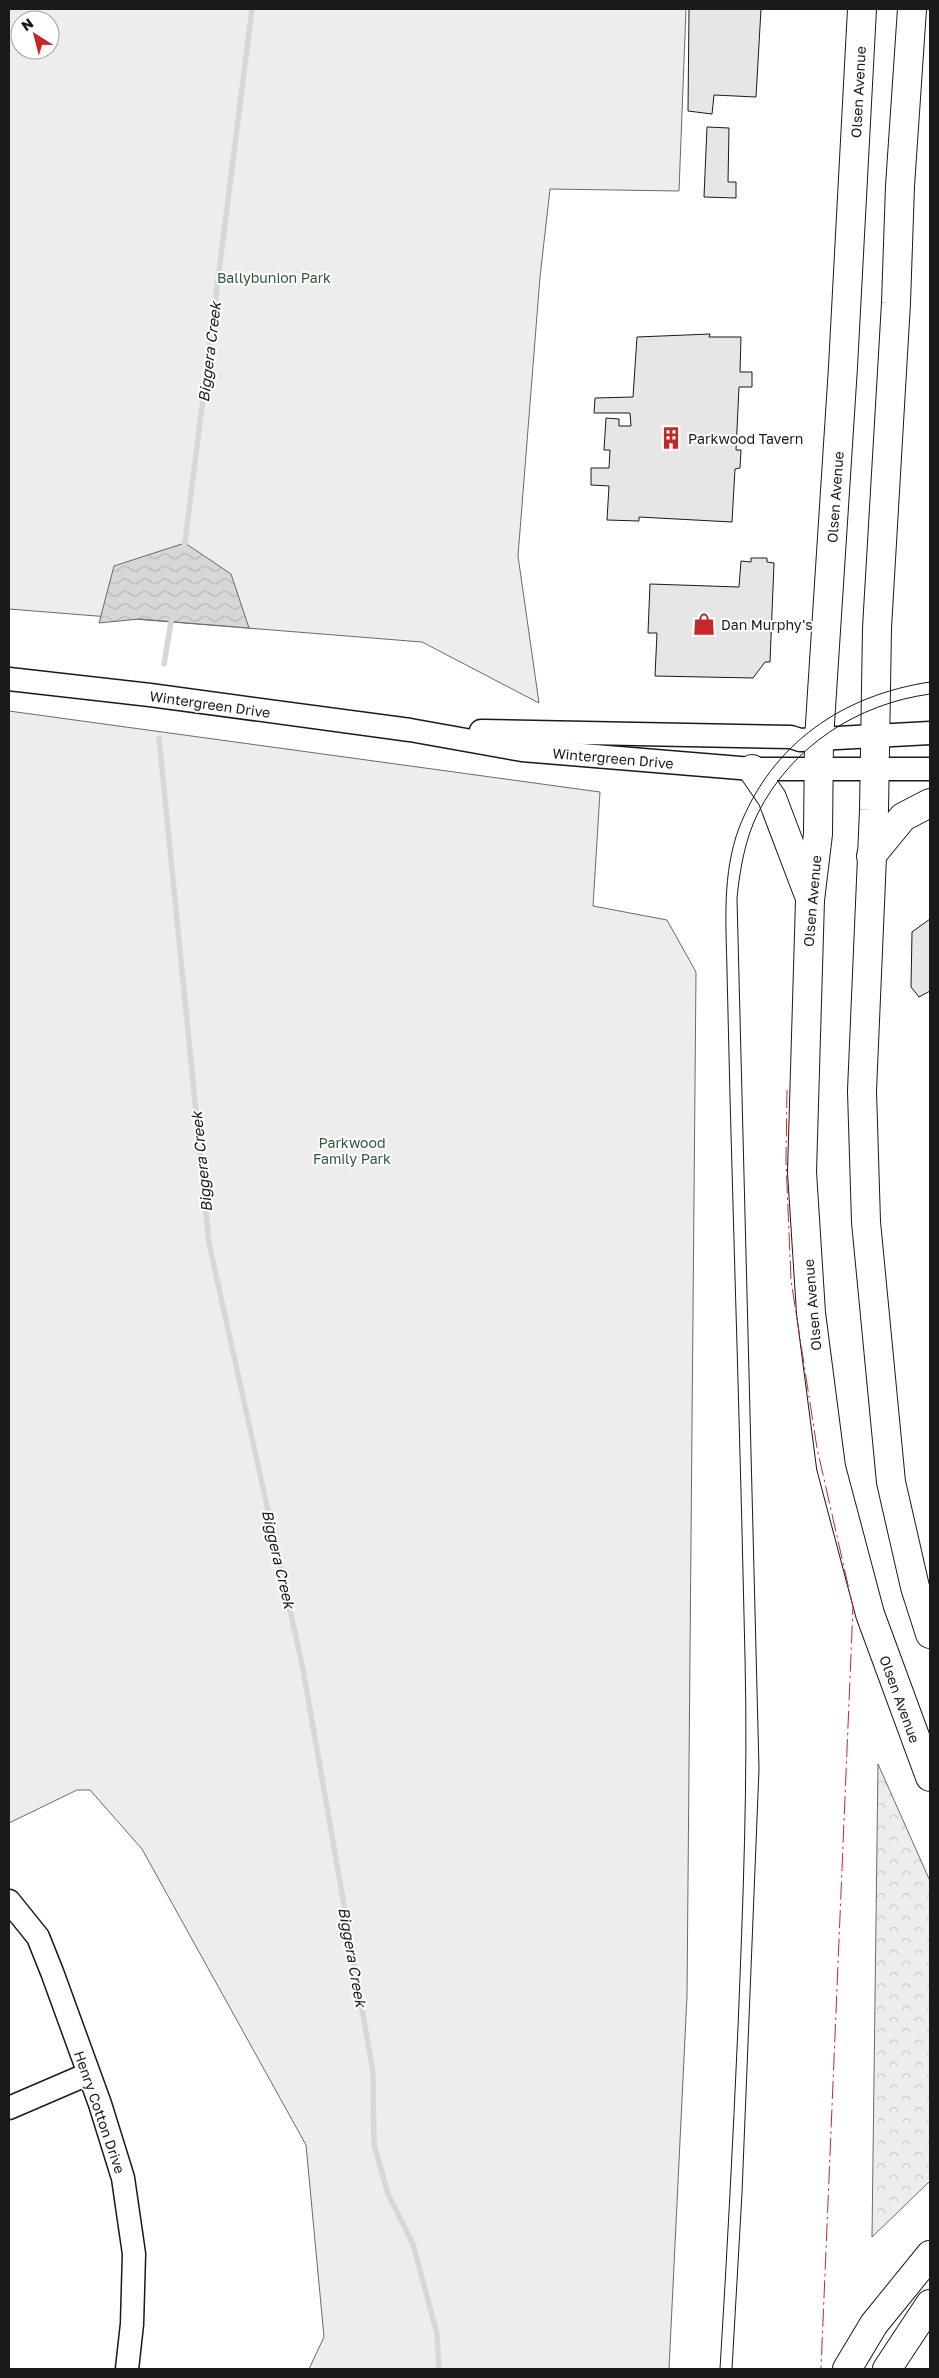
<svg xmlns="http://www.w3.org/2000/svg" width="939" height="2378" viewBox="0 0 939 2378" font-family="'Golos Text',sans-serif">
  <style>
    .forest { fill: url(#forest-crowns); stroke: #6a6a6a }
    .green { fill: #ededed; stroke: #6a6a6a; fill-rule: evenodd }
    .water { fill: url(#water-waves); stroke: #6a6a6a }
    .lines { fill: none; stroke-linecap: round; stroke-linejoin: round }
    .stream { stroke: #d7d7d7; stroke-width: 5.5 }
    .building { fill: #e6e6e6; stroke: #1a1a1a }
    .minor-casing { stroke: #1a1a1a; stroke-width: 25 }
    .major-casing { stroke: #1a1a1a; stroke-width: 30 }
    .highway-casing { stroke: #1a1a1a; stroke-width: 30 }
    .minor { stroke: #fff; stroke-width: 22 }
    .major { stroke: #fff; stroke-width: 28 }
    .highway { stroke: #fff; stroke-width: 28 }
    .tram { stroke: #1a1a1a; stroke-width: 1 }
    .power { stroke: #c62828; stroke-width: 1; stroke-dasharray: 18 4 2.5 4; stroke-linecap: butt }
    .labels { text-anchor: middle; dominant-baseline: central; stroke-width: 4; stroke-linejoin: round; paint-order: stroke }
    .street-label { font-size: 14px; fill: #1a1a1a; stroke: #fff }
    .park-label { font-size: 14px; fill: #2b5a34; stroke: #fff }
    .poi-label { font-size: 14px; fill: #1a1a1a; stroke: #fff; text-anchor: start }
    .water-label { font-size: 15px; font-style: italic; fill: #1a1a1a; stroke: #fff }
  </style>
  <defs>
    <pattern id="forest-crowns" width="20" height="18" patternUnits="userSpaceOnUse" patternTransform="scale(1.25)"><rect width="20" height="18" fill="#ededed"/><path d="M2 6a3 3 0 1 1 6 0M12 15a3 3 0 1 1 6 0" fill="none" stroke="#cbcbcb"/></pattern>
    <pattern id="water-waves" width="16" height="10" patternUnits="userSpaceOnUse" patternTransform="scale(1.25)"><rect width="16" height="10" fill="#d7d7d7"/><path d="M0 5q4-4 8 0t8 0" fill="none" stroke="#b8b8b8"/></pattern>
  </defs>
  <rect width="100%" height="100%" fill="#fff"/>
  <!-- forest -->
  <path class="forest" d="M 878,1764 L 930,1881 L 930,2181 L 872,2237 Z"/>
  <!-- green -->
  <g class="green">
    <path d="M 9,9 L 686,9 L 679,191 L 550,189 L 540,277 L 518,556 L 539,703 L 422,642 L 9,609 ZM 20,20 L 50,20 L 50,50 L 20,50 Z"/>
    <path d="M 9,711 L 600,792 L 593,906 L 667,920 L 696,972 L 687,1996 L 669,2369 L 309,2369 L 324,2337 L 306,2145 L 142,1849 L 90,1790 L 77,1790 L 9,1823 Z"/>
  </g>
  <!-- water -->
  <path class="water" d="M 185,543 L 231,574 L 249,628 L 139,619 L 99,623 L 114,566 Z"/>
  <g class="lines">
    <!-- stream -->
    <g class="stream">
      <path d="M 184,550 L 252,9"/>
      <path d="M 164,664 L 172,616"/>
      <path d="M 159,738 L 209,1243 L 303,1669 L 373,2072 L 374,2144 L 388,2194 L 413,2244 L 437,2334 L 439,2369"/>
    </g>
  </g>
  <!-- building -->
  <g class="building">
    <path d="M 689,9 L 761,9 L 756,97 L 714,95 L 712,114 L 688,111 Z"/>
    <path d="M 707,127 L 729,128 L 728,182 L 736,182 L 736,198 L 704,197 Z"/>
    <path d="M 710,334 L 709,337 L 741,337 L 740,372 L 752,372 L 752,387 L 739,387 L 736,450 L 741,450 L 740,468 L 735,469 L 732,522 L 639,517 L 639,521 L 607,520 L 609,486 L 591,485 L 591,468 L 609,468 L 610,450 L 604,450 L 606,418 L 619,419 L 619,426 L 631,426 L 630,413 L 594,413 L 595,398 L 633,397 L 637,337 Z"/>
    <path d="M 751,558 L 767,558 L 767,562 L 774,563 L 770,662 L 765,662 L 753,678 L 655,676 L 657,633 L 648,633 L 650,584 L 739,587 L 741,561 L 751,562 Z"/>
    <path d="M 930,919 L 930,991 L 919,997 L 911,987 L 912,932 Z"/>
  </g>
  <g class="lines">
    <defs>
      <g id="minor">
        <path d="M 9,679 L 150,695 L 410,730 L 522,750 L 752,769 L 930,769"/>
        <path d="M 481,731 L 791,737 L 800,740 L 930,733"/>
        <path d="M 9,1901 L 38,1937 L 52,1972 L 100,2104 L 123,2178 L 134,2254 L 132,2324 L 127,2369"/>
        <path d="M 9,2108 L 88,2074"/>
      </g>
      <g id="major">
        <path d="M 862,9 L 843,367 L 819,739 L 818,834 L 810,900 L 802,1172 L 811,1313 L 831,1467 L 870,1614 L 930,1777"/>
        <path d="M 912,9 L 900,186 L 896,303 L 877,628 L 874,810 L 862,1091 L 866,1222 L 891,1482 L 915,1587 L 930,1634"/>
        <path d="M 752,769 L 772,798 L 808,893"/>
        <path d="M 871,856 L 903,817 L 930,803"/>
      </g>
      <g id="highway">
        <path d="M 847,2369 L 874,2324 L 930,2255"/>
        <path d="M 887,2369 L 930,2304"/>
      </g>
    </defs>
    <!-- minor casing -->
    <use href="#minor" class="minor-casing"/>
    <!-- major casing -->
    <use href="#major" class="major-casing"/>
    <!-- highway casing -->
    <use href="#highway" class="highway-casing"/>
    <!-- minor -->
    <use href="#minor" class="minor"/>
    <!-- major -->
    <use href="#major" class="major"/>
    <!-- highway -->
    <use href="#highway" class="highway"/>
    <!-- tram -->
    <g class="tram">
      <path d="M 720,2369 C 727,2255 733,2141 738,2027 C 743,1903 748,1780 745,1657 C 741,1470 735,1283 730,1097 C 729,1055 728,1013 727,971 C 726,922 722,874 739,828 C 772,743 843,695 930,682"/>
      <path d="M 732,2369 L 742,2193 L 759,1769 L 737,898 C 740,869 745,839 758,813 C 792,746 857,704 930,694"/>
    </g>
    <!-- power -->
    <path class="power" d="M 787,1090 L 786,1161 L 791,1280 L 817,1448 L 853,1607 L 821,2369"/>
  </g>
  <!-- icons -->
  <defs>
    <symbol id="building-bare" viewBox="-9 -9 18 18"><path d="M-4-6H4V6H1V3H-1V6H-4ZM-2.5-4.3h1.7v1.8h-1.7ZM.8-4.3h1.7v1.8H.8ZM-2.5-1h1.7V.8h-1.7ZM.8-1h1.7V.8H.8Z" fill="#c62828" stroke="#fff" stroke-width="2.5" paint-order="stroke"/></symbol>
    <symbol id="shop-bare" viewBox="-9 -9 18 18"><path d="M-5-2.5h2.3a2.7 3.5 0 0 1 5.4 0H5L5.5 6h-11ZM-1.5-2.5h3a1.5 2.3 0 0 0-3 0Z" fill="#c62828" stroke="#fff" stroke-width="2.5" paint-order="stroke"/></symbol>
  </defs>
  <g fill-rule="evenodd">
    <use href="#building-bare" x="655" y="422" width="32" height="32"/>
    <use href="#shop-bare" x="688" y="608" width="32" height="32"/>
  </g>
  <g class="labels">
    <!-- street labels -->
    <g class="street-label">
      <text transform="translate(858 92) rotate(-87)">Olsen Avenue</text>
      <text transform="translate(835 497) rotate(-86)">Olsen Avenue</text>
      <text transform="translate(210 704) rotate(8)">Wintergreen Drive</text>
      <text transform="translate(613 758) rotate(5)">Wintergreen Drive</text>
      <text transform="translate(812 901) rotate(-85)">Olsen Avenue</text>
      <text transform="translate(812 1305) rotate(-95)">Olsen Avenue</text>
      <text transform="translate(900 1699) rotate(70)">Olsen Avenue</text>
      <text transform="translate(100 2112) rotate(71)">Henry Cotton Drive</text>
    </g>
    <!-- park labels -->
    <g class="park-label">
      <text x="274" y="277">Ballybunion Park</text>
      <text x="352" y="1142">Parkwood<tspan x="352" dy="16">Family Park</tspan></text>
    </g>
    <!-- poi labels -->
    <g class="poi-label">
      <text x="688" y="438">Parkwood Tavern</text>
      <text x="721" y="624">Dan Murphy's</text>
    </g>
    <!-- water labels -->
    <g class="water-label">
      <text transform="translate(209 352) rotate(-83)">Biggera Creek</text>
      <text transform="translate(201 1162) rotate(-96)">Biggera Creek</text>
      <text transform="translate(279 1559) rotate(77)">Biggera Creek</text>
      <text transform="translate(353 1957) rotate(80)">Biggera Creek</text>
    </g>
  </g>
  <!-- border -->
  <rect width="939" height="2378" fill="none" stroke="#1a1a1a" stroke-width="20"/>
  <!-- north arrow -->
  <g transform="translate(35 35) rotate(324)"><circle r="24" fill="#ffffff" stroke="#a3a3a3"/>
  <path d="M0-4L9 19L0 12L-9 19Z" fill="#c62828"/>
  <text y="-8" font-size="14" font-weight="bold" text-anchor="middle" fill="#1a1a1a">N</text>
  </g>
</svg>
